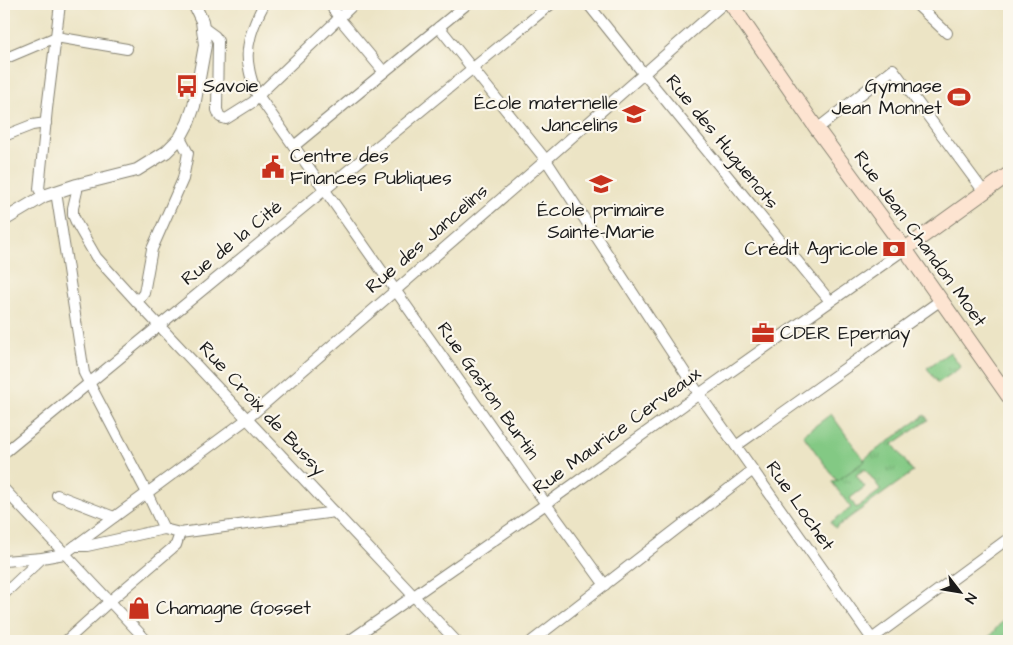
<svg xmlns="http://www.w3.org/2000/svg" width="1013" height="645" viewBox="0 0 1013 645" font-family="'Architects Daughter',sans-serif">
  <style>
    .grass { fill: url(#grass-tufts); stroke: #507250; fill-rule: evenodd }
    .park { fill: url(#park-crowns); stroke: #507250 }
    .garden { fill: #83c984; stroke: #507250 }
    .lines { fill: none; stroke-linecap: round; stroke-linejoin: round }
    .minor-casing { stroke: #848070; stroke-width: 12 }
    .tertiary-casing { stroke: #848070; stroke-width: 14 }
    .secondary-casing { stroke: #848070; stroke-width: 16 }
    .minor { stroke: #fff; stroke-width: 10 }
    .tertiary { stroke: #fff; stroke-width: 12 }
    .secondary { stroke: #fde4d1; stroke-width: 14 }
    .labels { text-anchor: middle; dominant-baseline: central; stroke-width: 4.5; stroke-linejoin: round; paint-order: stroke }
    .poi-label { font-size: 19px; fill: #1c1c1c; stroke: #fbf7ec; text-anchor: start }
    .street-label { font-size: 19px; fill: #1c1c1c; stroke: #fbf7ec }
  </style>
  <defs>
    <pattern id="grass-tufts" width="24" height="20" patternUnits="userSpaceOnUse" patternTransform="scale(1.25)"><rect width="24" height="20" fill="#83c984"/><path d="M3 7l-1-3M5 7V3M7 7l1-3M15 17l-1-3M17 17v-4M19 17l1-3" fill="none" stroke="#71ac71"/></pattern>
    <pattern id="park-crowns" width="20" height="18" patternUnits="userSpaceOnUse" patternTransform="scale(1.25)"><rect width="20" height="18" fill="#83c984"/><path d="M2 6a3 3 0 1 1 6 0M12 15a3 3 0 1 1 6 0" fill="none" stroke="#71ac71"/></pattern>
  </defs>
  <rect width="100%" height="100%" fill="#fbf7ec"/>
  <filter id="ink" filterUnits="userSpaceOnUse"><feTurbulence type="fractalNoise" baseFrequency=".02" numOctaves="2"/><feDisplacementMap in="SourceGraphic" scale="10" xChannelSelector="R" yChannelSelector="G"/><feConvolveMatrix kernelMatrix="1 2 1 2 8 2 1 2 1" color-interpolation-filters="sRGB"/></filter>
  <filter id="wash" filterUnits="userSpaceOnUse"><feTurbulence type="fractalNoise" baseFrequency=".0096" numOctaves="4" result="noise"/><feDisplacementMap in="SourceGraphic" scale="20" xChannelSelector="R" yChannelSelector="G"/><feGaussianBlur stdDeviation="1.12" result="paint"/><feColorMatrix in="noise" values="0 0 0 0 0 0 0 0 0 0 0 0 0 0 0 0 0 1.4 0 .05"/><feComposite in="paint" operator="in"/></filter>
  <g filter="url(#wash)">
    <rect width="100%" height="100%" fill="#ece4c5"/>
    <!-- grass -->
    <g class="grass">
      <path d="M 950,352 L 961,367 L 938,383 L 927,368 Z"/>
      <path d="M 925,415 L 928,420 L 893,444 L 913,472 L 835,528 L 831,522 L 851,508 L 832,482 L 836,480 L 837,480 L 865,461 L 864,459 ZM 865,469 L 881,490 L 856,508 L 850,498 L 865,487 L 856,475 Z"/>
    </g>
    <!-- park -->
    <path class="park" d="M 1007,615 L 1009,617 L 1009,641 L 986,641 Z"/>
    <!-- garden -->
    <path class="garden" d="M 831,414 L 865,461 L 837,481 L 803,435 Z"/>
  </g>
  <g filter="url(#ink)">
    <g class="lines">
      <defs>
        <g id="minor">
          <path d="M 264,4 C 254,23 244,46 249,68 C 250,76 253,83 255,91 L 546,504 L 605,585"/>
          <path d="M 330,4 L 339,18 L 384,72"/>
          <path d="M 588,4 L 644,74 L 830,301"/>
          <path d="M 916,4 L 947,33"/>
          <path d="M 439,27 L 546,160 L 699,394 L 736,446 L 872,639"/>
          <path d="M 204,28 L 215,36 L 218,41 L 217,110 L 220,117 L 226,119 L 253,102 L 263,91 L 354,4"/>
          <path d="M 4,59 L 56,37 L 127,49"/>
          <path d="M 817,129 L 893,69 L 984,192"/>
          <path d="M 4,136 L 32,125 L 46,123"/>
          <path d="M 294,146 L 467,4"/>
          <path d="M 77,185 L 77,191 L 73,208 L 73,215 L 77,224 L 96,257 L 137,302 L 456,641"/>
          <path d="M 56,192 L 84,373 L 147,493 L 247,419 L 546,160 L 723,4"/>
          <path d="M 44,196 L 39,189 L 47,109 L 60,4"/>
          <path d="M 137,302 L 144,293 L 152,249 L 183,179 L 188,153 L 180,138"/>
          <path d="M 736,446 L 941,300"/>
          <path d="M 4,453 L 551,4"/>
          <path d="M 4,489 L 147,641"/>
          <path d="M 57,495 L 114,517"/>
          <path d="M 75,546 L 87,546 L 164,529 L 180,533 L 335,512"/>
          <path d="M 4,561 L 42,558 L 64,554 L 147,493 L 164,529"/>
          <path d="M 4,594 L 42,558"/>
          <path d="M 66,641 L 110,601 L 176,545 L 180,533"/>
          <path d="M 349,641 L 546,504 L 702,392 L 905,249"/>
          <path d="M 532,641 L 753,470"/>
          <path d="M 869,641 L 1009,538"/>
        </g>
        <path id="tertiary" d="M 4,220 L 44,196 L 77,185 L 137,170 L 166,152 L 180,138 L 188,123 L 194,106 L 205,45 L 202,21 L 194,4"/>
        <g id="secondary">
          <path d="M 731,4 L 817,129 L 905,249 L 1009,397"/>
          <path d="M 905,249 L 1009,174"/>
        </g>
      </defs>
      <!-- minor casing -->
      <use href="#minor" class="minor-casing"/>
      <!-- tertiary casing -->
      <use href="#tertiary" class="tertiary-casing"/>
      <!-- secondary casing -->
      <use href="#secondary" class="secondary-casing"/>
      <!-- minor -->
      <use href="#minor" class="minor"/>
      <!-- tertiary -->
      <use href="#tertiary" class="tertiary"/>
      <!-- secondary -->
      <use href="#secondary" class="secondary"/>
    </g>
  </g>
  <!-- icons -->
  <defs>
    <symbol id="bus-bare" viewBox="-9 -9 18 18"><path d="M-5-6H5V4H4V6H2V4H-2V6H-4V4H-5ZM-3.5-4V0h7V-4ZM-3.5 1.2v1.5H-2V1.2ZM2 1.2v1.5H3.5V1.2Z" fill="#c8321e" stroke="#fbf7ec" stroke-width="2.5" paint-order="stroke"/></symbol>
    <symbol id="stadium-bare" viewBox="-9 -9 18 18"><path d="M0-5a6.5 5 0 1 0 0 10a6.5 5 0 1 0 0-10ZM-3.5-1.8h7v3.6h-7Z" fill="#c8321e" stroke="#fbf7ec" stroke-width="2.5" paint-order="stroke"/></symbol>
    <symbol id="school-bare" viewBox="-9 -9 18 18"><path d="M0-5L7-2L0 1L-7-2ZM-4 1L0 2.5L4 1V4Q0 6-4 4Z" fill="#c8321e" stroke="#fbf7ec" stroke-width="2.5" paint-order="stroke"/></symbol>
    <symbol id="civic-bare" viewBox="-9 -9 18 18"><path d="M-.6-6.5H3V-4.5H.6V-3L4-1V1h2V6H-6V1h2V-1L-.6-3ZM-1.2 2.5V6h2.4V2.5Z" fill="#c8321e" stroke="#fbf7ec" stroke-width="2.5" paint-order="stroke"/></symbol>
    <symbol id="bank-bare" viewBox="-9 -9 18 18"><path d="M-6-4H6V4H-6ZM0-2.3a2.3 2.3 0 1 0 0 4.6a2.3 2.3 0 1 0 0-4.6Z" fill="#c8321e" stroke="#fbf7ec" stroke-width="2.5" paint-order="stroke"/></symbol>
    <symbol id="office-bare" viewBox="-9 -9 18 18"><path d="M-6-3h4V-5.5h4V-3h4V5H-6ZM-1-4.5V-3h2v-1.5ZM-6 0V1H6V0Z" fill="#c8321e" stroke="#fbf7ec" stroke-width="2.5" paint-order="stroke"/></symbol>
    <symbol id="shop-bare" viewBox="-9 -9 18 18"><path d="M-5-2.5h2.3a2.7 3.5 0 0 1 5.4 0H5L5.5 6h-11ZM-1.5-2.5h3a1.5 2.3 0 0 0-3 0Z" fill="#c8321e" stroke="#fbf7ec" stroke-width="2.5" paint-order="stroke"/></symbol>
  </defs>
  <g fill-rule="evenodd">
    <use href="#bus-bare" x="171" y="70" width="32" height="32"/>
    <use href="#stadium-bare" x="943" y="81" width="32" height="32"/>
    <use href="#school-bare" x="618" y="98" width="32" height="32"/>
    <use href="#civic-bare" x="257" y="151" width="32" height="32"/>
    <use href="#school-bare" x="585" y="168" width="32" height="32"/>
    <use href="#bank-bare" x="878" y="233" width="32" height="32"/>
    <use href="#office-bare" x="747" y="317" width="32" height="32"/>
    <use href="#shop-bare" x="123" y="592" width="32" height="32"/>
  </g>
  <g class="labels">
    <!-- poi labels -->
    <g class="poi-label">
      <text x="203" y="86">Savoie</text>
      <text x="942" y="86" text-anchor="end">Gymnase<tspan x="942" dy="22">Jean Monnet</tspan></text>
      <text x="618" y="103" text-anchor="end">École maternelle<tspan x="618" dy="22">Jancelins</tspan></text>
      <text x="290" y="156">Centre des<tspan x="290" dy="22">Finances Publiques</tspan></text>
      <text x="601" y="210" text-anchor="middle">École primaire<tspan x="601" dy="22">Sainte-Marie</tspan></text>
      <text x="878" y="249" text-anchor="end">Crédit Agricole</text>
      <text x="780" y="333">CDER Epernay</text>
      <text x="156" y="608">Chamagne Gosset</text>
    </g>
    <!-- street labels -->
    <g class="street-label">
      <text transform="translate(722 142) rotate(51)">Rue des Huguenots</text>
      <text transform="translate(427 239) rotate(-41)">Rue des Jancelins</text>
      <text transform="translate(920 239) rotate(54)">Rue Jean Chandon Moet</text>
      <text transform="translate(232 243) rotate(-39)">Rue de la Cité</text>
      <text transform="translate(488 391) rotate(55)">Rue Gaston Burtin</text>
      <text transform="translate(262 409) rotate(47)">Rue Croix de Bussy</text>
      <text transform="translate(617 431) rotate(-36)">Rue Maurice Cerveaux</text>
      <text transform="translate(800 506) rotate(55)">Rue Lochet</text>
    </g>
  </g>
  <!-- margin -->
  <rect width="1013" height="645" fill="none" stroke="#fbf7ec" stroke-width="20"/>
  <!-- north arrow -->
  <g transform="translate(960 592) rotate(121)" stroke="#fbf7ec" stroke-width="4" paint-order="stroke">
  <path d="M0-4L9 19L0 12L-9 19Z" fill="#1c1c1c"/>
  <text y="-8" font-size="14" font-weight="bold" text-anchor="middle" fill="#1c1c1c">N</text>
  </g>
</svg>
